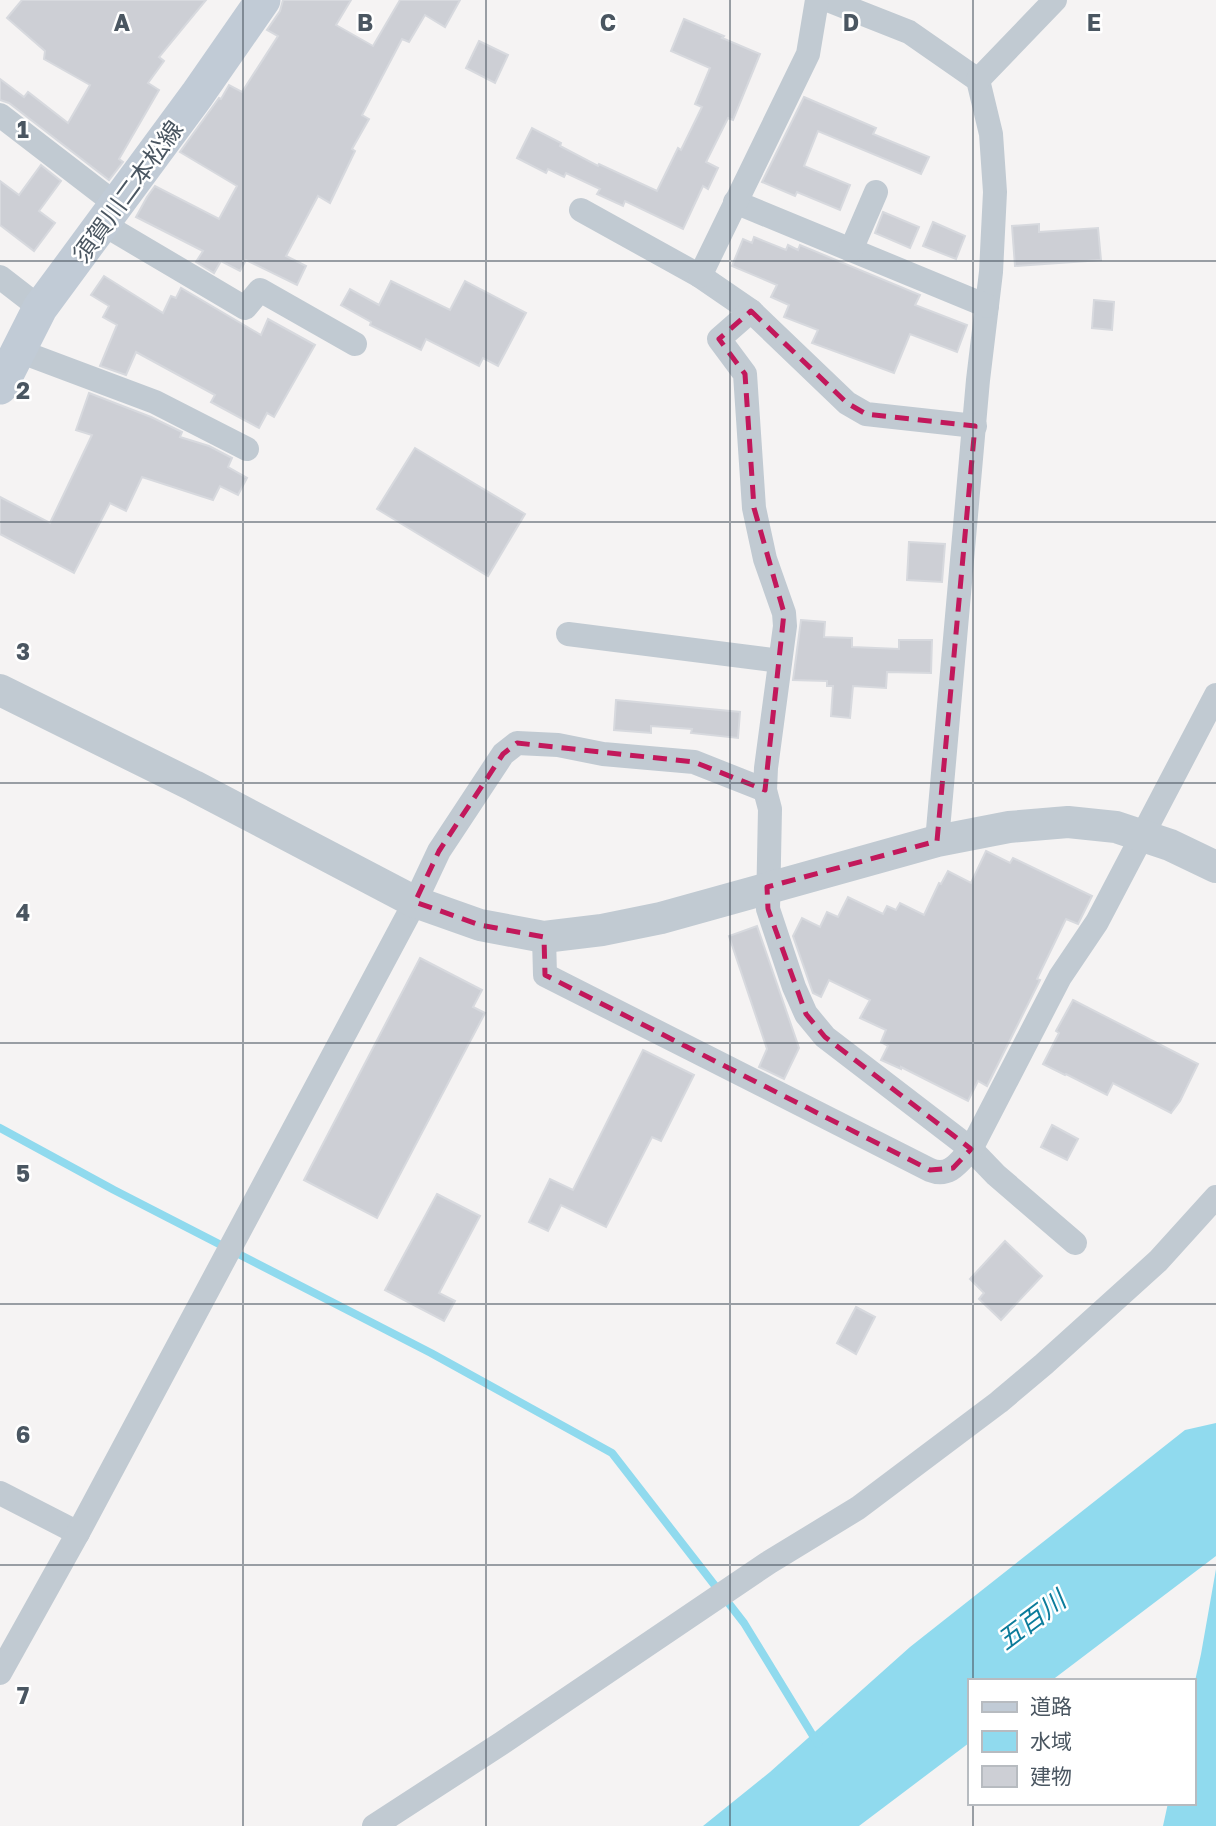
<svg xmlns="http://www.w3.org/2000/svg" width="1216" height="1826" viewBox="0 0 1216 1826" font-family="'Golos Text','Noto Sans JP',sans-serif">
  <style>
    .water { fill: #90daee }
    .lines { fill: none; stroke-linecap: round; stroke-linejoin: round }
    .stream { stroke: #90daee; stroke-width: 8 }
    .building { fill: #cdcfd5; stroke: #d7d9de; stroke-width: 2 }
    .minor { stroke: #c1cad2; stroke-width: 24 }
    .tertiary { stroke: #c1cad2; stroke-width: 32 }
    .secondary { stroke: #c1cbd6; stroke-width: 35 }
    .marked { fill: none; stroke: #c2185b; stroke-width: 5; stroke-dasharray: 14 9; stroke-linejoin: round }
    .grid { fill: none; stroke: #4a5661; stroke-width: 2; stroke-opacity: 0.55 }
    .labels { text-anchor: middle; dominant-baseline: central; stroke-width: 5; stroke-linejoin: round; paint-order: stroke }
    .street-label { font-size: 24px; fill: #4a5661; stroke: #fff }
    .water-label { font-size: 26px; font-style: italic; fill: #0c7c9b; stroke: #fff }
    .grid-label { font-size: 23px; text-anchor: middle; font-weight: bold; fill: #4a5661; stroke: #fff; stroke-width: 5; stroke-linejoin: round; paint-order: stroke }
  </style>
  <rect width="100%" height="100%" fill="#f5f3f3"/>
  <!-- water -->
  <g class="water">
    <path d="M 1216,1423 L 1216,1556 L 1051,1681 L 969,1681 L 969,1743 L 859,1826 L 703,1826 L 770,1772 L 910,1647 L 1185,1430 Z"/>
    <path d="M 1216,1569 L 1216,1826 L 1163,1826 L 1168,1803 L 1193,1803 L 1193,1690 L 1201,1654 Z"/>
  </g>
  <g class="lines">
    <!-- stream -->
    <path class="stream" d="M 0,1128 L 114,1190 L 431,1353 L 612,1453 L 744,1623 L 818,1744"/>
  </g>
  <!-- building -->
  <g class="building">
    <path d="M 22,0 L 206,0 L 159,57 L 164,61 L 148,83 L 159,90 L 119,159 L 123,162 L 109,180 L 9,103 L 0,100 L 0,79 L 24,97 L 28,92 L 68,123 L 90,85 L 44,59 L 45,51 L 7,18 Z"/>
    <path d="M 283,0 L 351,0 L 336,25 L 373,46 L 400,0 L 460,0 L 445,27 L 425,15 L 409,42 L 402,39 L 362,115 L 369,119 L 352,149 L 355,151 L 330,203 L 318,196 L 286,256 L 306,266 L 297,285 L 246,260 L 240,271 L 221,261 L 214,273 L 196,262 L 203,251 L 136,217 L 147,197 L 155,186 L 219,219 L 237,186 L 180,152 L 219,98 L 221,99 L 229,85 L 242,92 L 278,36 L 267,30 L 280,11 Z"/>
    <path d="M 684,19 L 724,36 L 722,38 L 760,54 L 733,120 L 728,118 L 706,162 L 718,168 L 708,189 L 703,186 L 683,229 L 625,201 L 623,206 L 597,194 L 600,189 L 566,173 L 564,177 L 548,169 L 546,173 L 517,158 L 532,128 L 561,143 L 560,146 L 598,166 L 599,164 L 657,191 L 678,148 L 681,150 L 702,107 L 695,104 L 710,68 L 671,51 Z"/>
    <path d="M 479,41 L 508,55 L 495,83 L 466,68 Z"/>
    <path d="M 804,97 L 876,128 L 873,134 L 929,157 L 921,174 L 818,131 L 804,166 L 850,185 L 840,210 L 797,192 L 795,196 L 762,182 Z"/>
    <path d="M 41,165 L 61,181 L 39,211 L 55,223 L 34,251 L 0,225 L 0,181 L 19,195 Z"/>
    <path d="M 883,212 L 919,227 L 910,248 L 875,233 Z"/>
    <path d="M 933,222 L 965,236 L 956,259 L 923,246 Z"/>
    <path d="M 1039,224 L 1039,232 L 1098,228 L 1101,260 L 1015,266 L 1012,226 Z"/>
    <path d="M 754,237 L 786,250 L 788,245 L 798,250 L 800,245 L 920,295 L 915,305 L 967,325 L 957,352 L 910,334 L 894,373 L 812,343 L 818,330 L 784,317 L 789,305 L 771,297 L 777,285 L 732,266 L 743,239 L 752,243 Z"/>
    <path d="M 104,276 L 163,313 L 171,296 L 176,298 L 181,288 L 261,335 L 268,319 L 315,345 L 274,417 L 267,413 L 259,428 L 211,402 L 215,395 L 136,352 L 126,375 L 100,366 L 117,325 L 103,317 L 109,306 L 91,295 Z"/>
    <path d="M 391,281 L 450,310 L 465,281 L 526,313 L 498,366 L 483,358 L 479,366 L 426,339 L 421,350 L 370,325 L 371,322 L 341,305 L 350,289 L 379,305 Z"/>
    <path d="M 1094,300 L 1114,302 L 1112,330 L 1092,328 Z"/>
    <path d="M 89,393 L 151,417 L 182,432 L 180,437 L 209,446 L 232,458 L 228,467 L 247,478 L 238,495 L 220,486 L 213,500 L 142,477 L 126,511 L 110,503 L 74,573 L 0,534 L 0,497 L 50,523 L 92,435 L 76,430 Z"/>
    <path d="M 415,448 L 525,514 L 488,576 L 377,509 Z"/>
    <path d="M 909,542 L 945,544 L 942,582 L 907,580 Z"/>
    <path d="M 801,620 L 825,622 L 824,637 L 852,638 L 852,647 L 899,649 L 899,640 L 932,640 L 931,673 L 887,672 L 886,688 L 853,686 L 850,718 L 831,716 L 833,686 L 827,686 L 827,681 L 793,680 Z"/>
    <path d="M 616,700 L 740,712 L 738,738 L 691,733 L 692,729 L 651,726 L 651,733 L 614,730 Z"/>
    <path d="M 986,851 L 1010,863 L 1013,858 L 1092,896 L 1078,924 L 1066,919 L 1037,979 L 1040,980 L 987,1086 L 978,1081 L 968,1101 L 901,1067 L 901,1069 L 881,1060 L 888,1046 L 881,1042 L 886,1030 L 860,1018 L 870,1000 L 829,980 L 821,997 L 813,993 L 793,936 L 802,918 L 820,927 L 827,912 L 838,917 L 848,897 L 883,914 L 887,906 L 896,910 L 900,903 L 924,915 L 939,883 L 941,884 L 948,871 L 971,883 Z"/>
    <path d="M 757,926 L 799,1048 L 784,1079 L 759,1067 L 767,1049 L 729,936 Z"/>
    <path d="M 420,958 L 482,990 L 473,1007 L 485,1013 L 377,1218 L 304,1180 Z"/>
    <path d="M 1073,1000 L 1198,1064 L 1180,1101 L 1171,1113 L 1113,1083 L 1107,1095 L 1066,1074 L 1065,1075 L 1043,1064 L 1059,1033 L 1056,1031 Z"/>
    <path d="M 643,1050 L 694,1075 L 661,1141 L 652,1137 L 606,1227 L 561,1205 L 548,1231 L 529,1222 L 550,1179 L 573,1190 Z"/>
    <path d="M 1052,1125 L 1078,1139 L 1067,1160 L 1041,1147 Z"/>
    <path d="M 437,1194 L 480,1216 L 439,1293 L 455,1301 L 444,1321 L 385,1290 Z"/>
    <path d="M 1005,1241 L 1042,1276 L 1001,1320 L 979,1299 L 984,1293 L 970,1279 Z"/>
    <path d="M 856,1307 L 875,1317 L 856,1354 L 837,1343 Z"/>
  </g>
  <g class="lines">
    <!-- minor -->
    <g class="minor">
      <path d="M 828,0 L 909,32 L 978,80 L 991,134 L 995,192 L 991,272 L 978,380 L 937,841"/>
      <path d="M 978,80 L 1055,0"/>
      <path d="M 0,115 L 117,205"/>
      <path d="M 735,202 L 987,306"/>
      <path d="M 581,210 L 700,276 L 751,311 L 847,403 L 866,414 L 975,426"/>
      <path d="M 103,224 L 245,308 L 260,290 L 355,344"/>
      <path d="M 851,250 L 876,192"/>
      <path d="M 700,276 L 808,54 L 817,0"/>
      <path d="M 0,277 L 40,308"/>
      <path d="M 751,311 L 719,339 L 745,374 L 754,508 L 765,559 L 784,613 L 785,626 L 766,768 L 765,790 L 770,809 L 768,909 L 794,987 L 806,1014 L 825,1037 L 971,1149 L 996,1175 L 1075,1243"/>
      <path d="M 19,351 L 155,402 L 247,449"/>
      <path d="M 568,634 L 780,661"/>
      <path d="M 544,937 L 545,975 L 930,1170 C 950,1178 959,1162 971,1149 L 1060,977 L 1097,922 L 1216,695"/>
      <path d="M 0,1493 L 78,1533"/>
      <path d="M 0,1673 L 78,1533 L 415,902 L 439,851 L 503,754 L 517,743 L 558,745 L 603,754 L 694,762 L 765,790"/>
      <path d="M 374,1826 L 502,1743 L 768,1563 L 858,1508 L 999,1402 L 1044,1364 L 1158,1261 L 1216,1197"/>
    </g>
    <!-- tertiary -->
    <path class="tertiary" d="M 0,690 L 194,786 L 415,902 L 480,925 L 544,937 L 602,930 L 661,918 L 937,841 L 1009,827 L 1068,822 L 1116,827 L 1170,845 L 1216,867"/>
    <!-- secondary -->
    <path class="secondary" d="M 0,387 L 40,308 L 197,95 L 263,0"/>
  </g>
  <!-- marked area -->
  <path class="marked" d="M 751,311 L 847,403 L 866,414 L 975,426 L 937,841 L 767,887 L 768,909 L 806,1014 L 825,1037 L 971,1149 L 953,1168 L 930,1170 L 545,975 L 544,937 L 480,925 L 415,902 L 439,851 L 503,754 L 517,743 L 694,762 L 765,790 L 784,613 L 754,508 L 745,374 L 719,339 Z"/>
  <!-- grid -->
  <path class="grid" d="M 243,0 L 243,1826M 486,0 L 486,1826M 730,0 L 730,1826M 973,0 L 973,1681M 0,261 L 1216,261M 0,522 L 1216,522M 0,783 L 1216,783M 0,1043 L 1216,1043M 0,1304 L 1216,1304M 0,1565 L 1216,1565M 973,1803 L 973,1826"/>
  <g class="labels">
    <!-- street labels -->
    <g class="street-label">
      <text transform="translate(127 191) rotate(-54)">須賀川二本松線</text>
    </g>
    <!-- water labels -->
    <g class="water-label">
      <text transform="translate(1031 1620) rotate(-37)">五百川</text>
    </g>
  </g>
  <g class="grid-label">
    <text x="122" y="31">A</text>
    <text x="365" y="31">B</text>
    <text x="608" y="31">C</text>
    <text x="851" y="31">D</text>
    <text x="1094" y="31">E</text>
    <text x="23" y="138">1</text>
    <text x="23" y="399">2</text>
    <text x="23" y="660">3</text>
    <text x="23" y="921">4</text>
    <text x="23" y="1182">5</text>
    <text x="23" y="1443">6</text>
    <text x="23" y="1704">7</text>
  </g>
  <!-- legend -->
  <rect x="968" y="1679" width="228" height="126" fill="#ffffff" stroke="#b7bbc0" stroke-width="2"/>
  <rect x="982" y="1702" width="35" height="10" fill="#c1cbd6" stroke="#b7bbc0" stroke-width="2"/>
  <text x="1030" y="1714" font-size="21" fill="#4a5661">道路</text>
  <rect x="982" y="1731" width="35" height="21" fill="#90daee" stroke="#b7bbc0" stroke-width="2"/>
  <text x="1030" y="1749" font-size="21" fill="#4a5661">水域</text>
  <rect x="982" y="1766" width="35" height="21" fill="#cdcfd5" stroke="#b7bbc0" stroke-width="2"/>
  <text x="1030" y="1784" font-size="21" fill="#4a5661">建物</text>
</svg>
